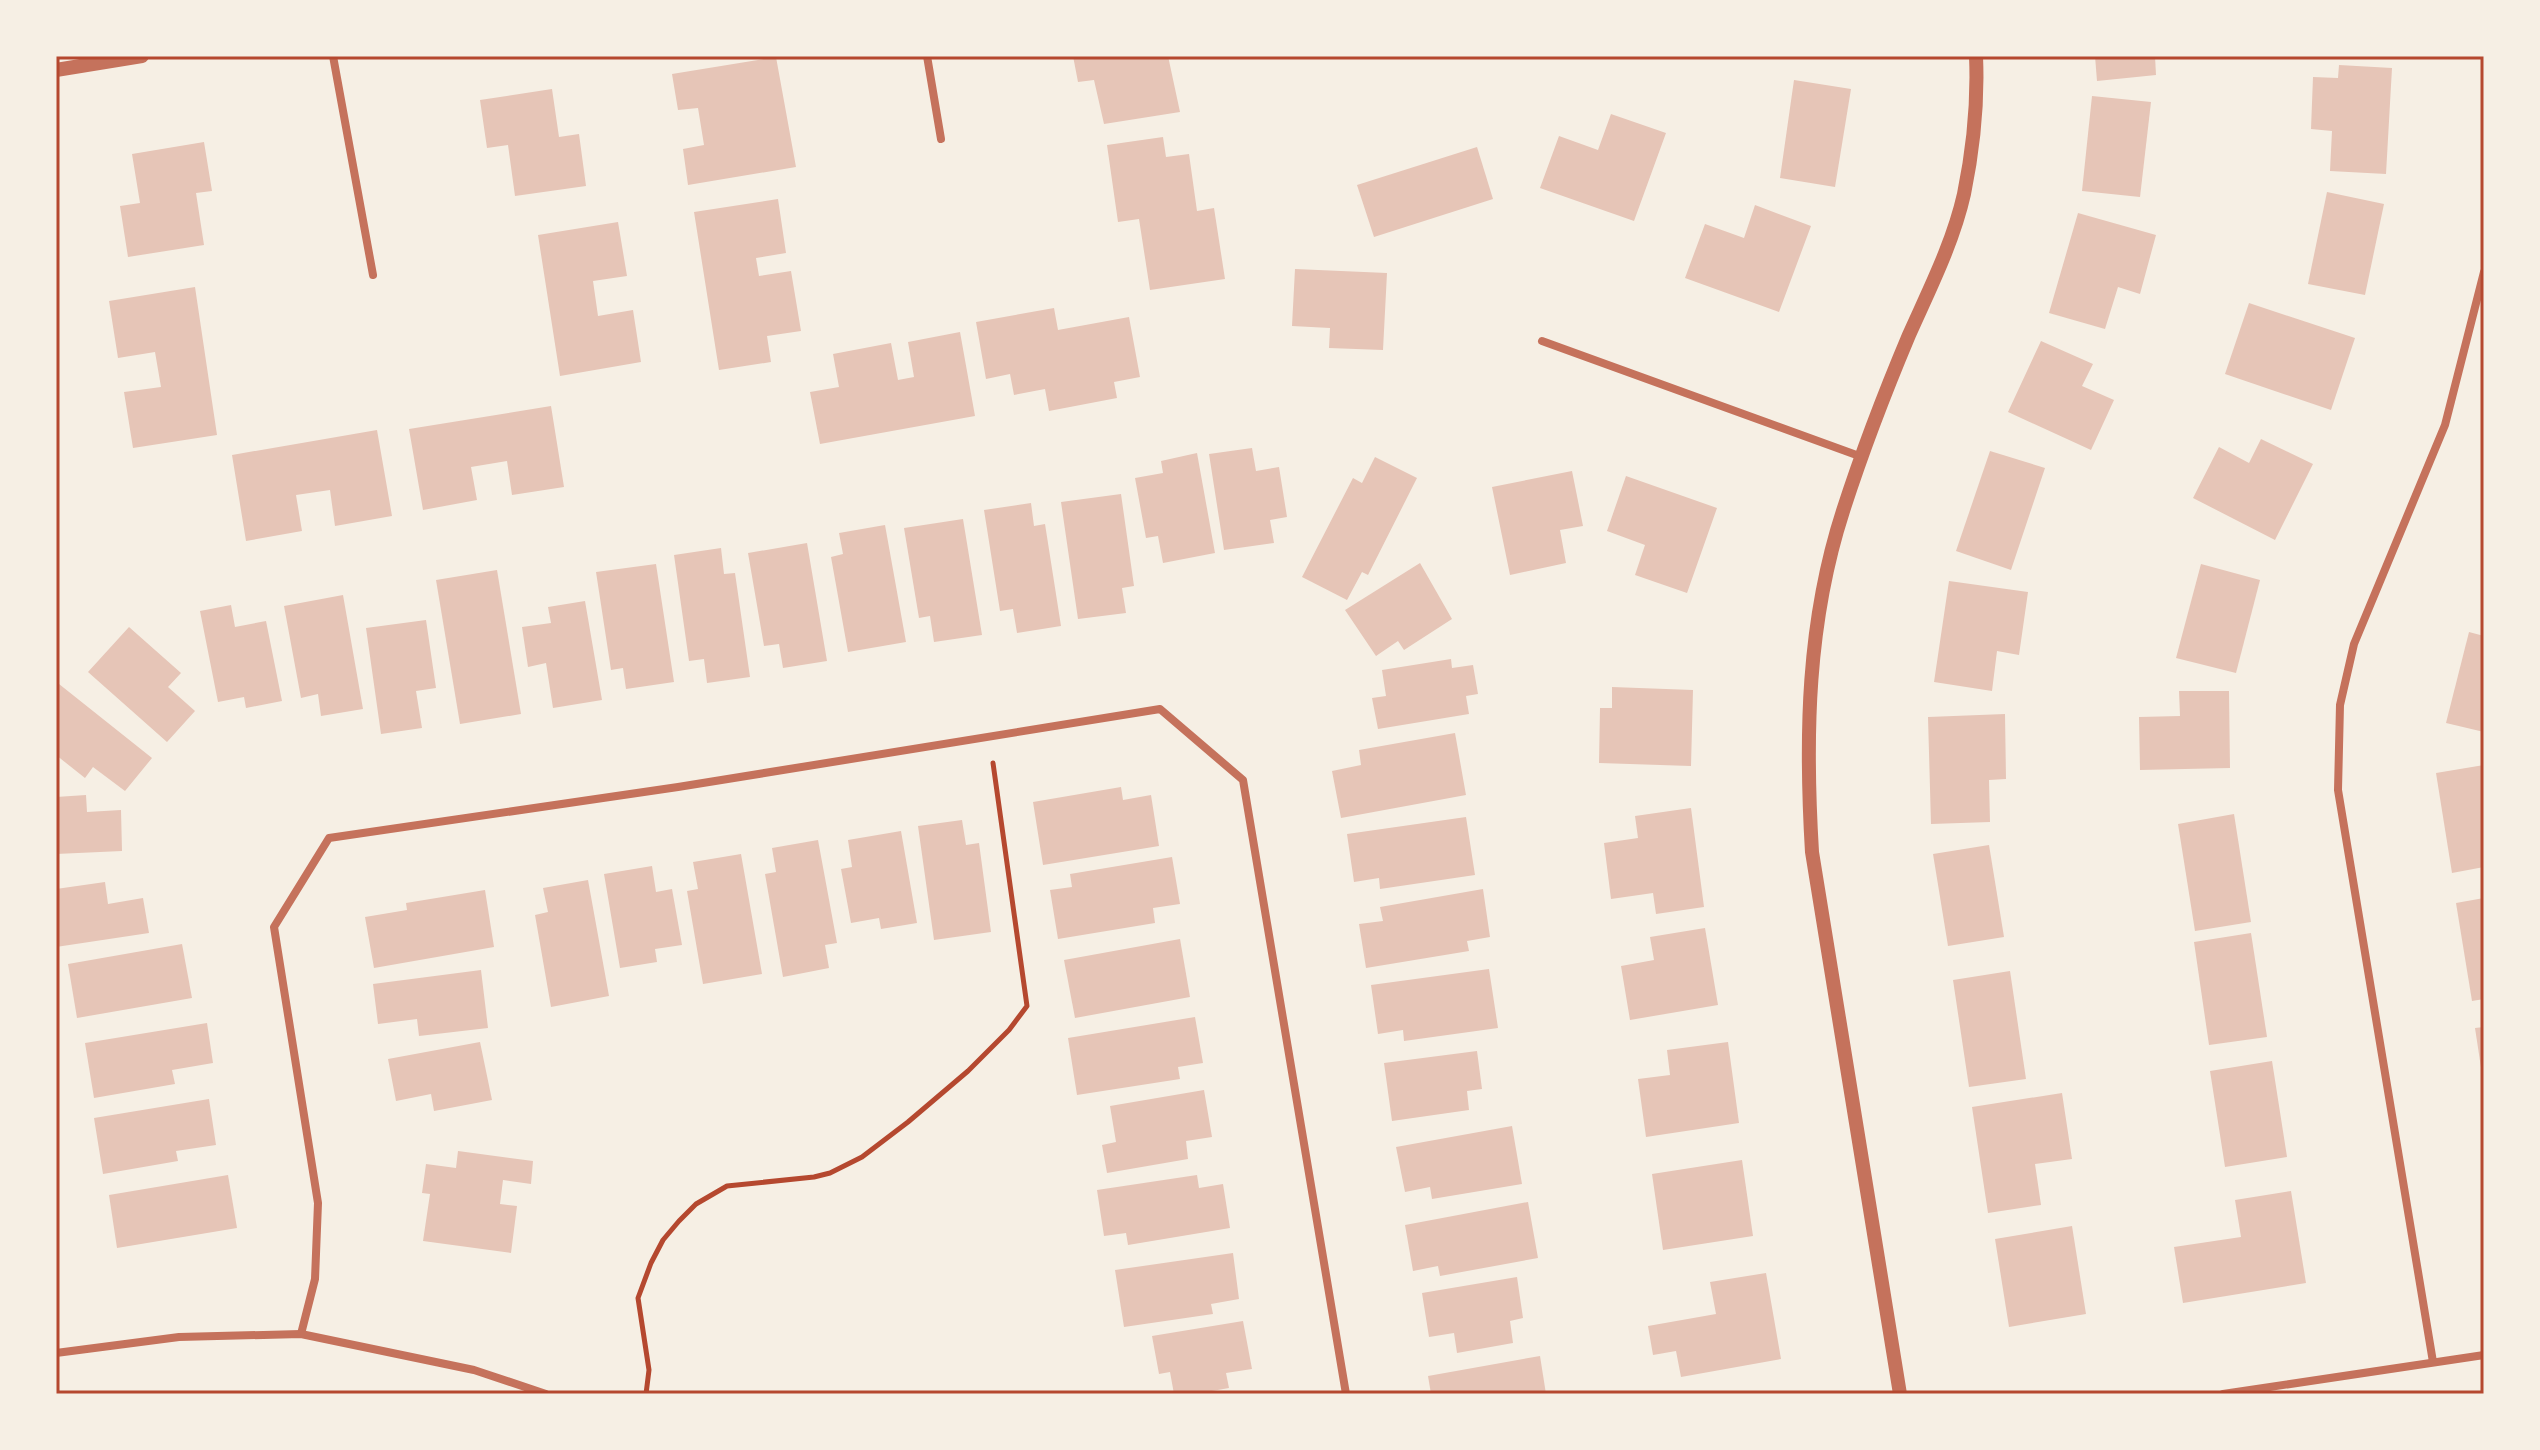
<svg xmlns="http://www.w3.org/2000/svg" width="2540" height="1450" viewBox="0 0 2540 1450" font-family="Lato,sans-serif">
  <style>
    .building { fill: #e6c5b7 }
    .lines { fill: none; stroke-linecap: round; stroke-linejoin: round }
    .path { stroke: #b5482f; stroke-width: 5 }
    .minor { stroke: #c5725c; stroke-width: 8 }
    .tertiary { stroke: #c5725c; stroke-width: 14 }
    .neatline { fill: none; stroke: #b5482f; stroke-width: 3 }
  </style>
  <rect width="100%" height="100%" fill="#f6efe4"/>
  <!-- building -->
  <g class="building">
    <path d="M 1073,56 L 1168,56 L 1180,112 L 1104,124 L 1094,80 L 1078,82 Z"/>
    <path d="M 2095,56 L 2155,56 L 2156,75 L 2097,81 Z"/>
    <path d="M 776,57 L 796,167 L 688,185 L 683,149 L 704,145 L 698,108 L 678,110 L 672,74 Z"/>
    <path d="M 2339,65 L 2392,68 L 2386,174 L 2330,171 L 2332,131 L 2311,129 L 2313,77 L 2338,78 Z"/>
    <path d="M 1794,80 L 1851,89 L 1835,187 L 1780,178 Z"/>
    <path d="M 552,89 L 559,137 L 579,134 L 586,186 L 515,196 L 508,145 L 487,148 L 480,100 Z"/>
    <path d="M 2092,96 L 2151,102 L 2140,197 L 2082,191 Z"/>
    <path d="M 1611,114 L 1666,133 L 1634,221 L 1540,188 L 1559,136 L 1598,150 Z"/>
    <path d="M 1163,137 L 1166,157 L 1189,154 L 1197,211 L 1214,208 L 1225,279 L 1150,290 L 1139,219 L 1118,222 L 1107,145 Z"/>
    <path d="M 204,142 L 212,191 L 196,193 L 204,245 L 128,257 L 120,206 L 140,203 L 132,154 Z"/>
    <path d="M 1477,147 L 1493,199 L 1374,237 L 1357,185 Z"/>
    <path d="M 2327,192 L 2384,204 L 2365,295 L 2308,284 Z"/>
    <path d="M 778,199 L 786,253 L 756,258 L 759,276 L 791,271 L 801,331 L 767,336 L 771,362 L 719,370 L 694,212 Z"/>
    <path d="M 1755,205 L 1811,226 L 1779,312 L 1685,278 L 1705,224 L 1744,238 Z"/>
    <path d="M 2078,213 L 2156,235 L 2140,294 L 2118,287 L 2105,329 L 2049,313 Z"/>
    <path d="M 618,222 L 627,276 L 593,281 L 598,316 L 633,310 L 641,362 L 560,376 L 538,235 Z"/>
    <path d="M 1295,269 L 1387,273 L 1383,350 L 1329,348 L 1330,328 L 1292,326 Z"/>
    <path d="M 195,287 L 217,435 L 133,448 L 124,392 L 161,387 L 155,352 L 118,358 L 109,301 Z"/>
    <path d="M 2249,303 L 2355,338 L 2331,410 L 2225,374 Z"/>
    <path d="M 1054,308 L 1058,330 L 1129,317 L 1140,377 L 1114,382 L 1117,398 L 1049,411 L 1045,389 L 1014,395 L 1010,374 L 986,379 L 976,322 Z"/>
    <path d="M 960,332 L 975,416 L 820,444 L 810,392 L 839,387 L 833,354 L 891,343 L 898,380 L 914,377 L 908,342 Z"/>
    <path d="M 2041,341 L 2093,364 L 2082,386 L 2114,400 L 2091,450 L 2008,412 Z"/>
    <path d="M 551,406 L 564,487 L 512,495 L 507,461 L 471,467 L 477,500 L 423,510 L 409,429 Z"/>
    <path d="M 377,430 L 392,516 L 335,526 L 330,490 L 296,495 L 302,531 L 246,541 L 232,455 Z"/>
    <path d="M 2261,439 L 2313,464 L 2275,540 L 2193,498 L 2219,447 L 2249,463 Z"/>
    <path d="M 1252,448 L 1256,471 L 1279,467 L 1287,517 L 1270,520 L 1274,543 L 1224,550 L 1209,454 Z"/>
    <path d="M 1990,451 L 2045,468 L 2011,570 L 1956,551 Z"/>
    <path d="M 1197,453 L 1215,553 L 1163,563 L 1158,536 L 1146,538 L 1135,478 L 1163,473 L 1161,461 Z"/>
    <path d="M 1375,457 L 1417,478 L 1368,575 L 1362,572 L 1347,600 L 1302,577 L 1353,478 L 1362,483 Z"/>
    <path d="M 1572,471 L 1583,526 L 1560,530 L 1566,563 L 1510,575 L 1492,487 Z"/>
    <path d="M 1626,476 L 1717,508 L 1687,593 L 1635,575 L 1645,545 L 1607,531 Z"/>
    <path d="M 1121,494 L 1134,586 L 1122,588 L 1126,613 L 1078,619 L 1061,502 Z"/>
    <path d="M 1031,503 L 1034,526 L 1045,524 L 1061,626 L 1017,633 L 1013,609 L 1000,611 L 984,510 Z"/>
    <path d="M 963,519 L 982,635 L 934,642 L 930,616 L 919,618 L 904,528 Z"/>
    <path d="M 885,525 L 906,642 L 848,652 L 831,557 L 843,554 L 839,533 Z"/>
    <path d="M 807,543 L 827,661 L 783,668 L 779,644 L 764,646 L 748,553 Z"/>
    <path d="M 721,548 L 724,574 L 735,573 L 750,677 L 707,683 L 704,659 L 689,661 L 674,555 Z"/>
    <path d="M 1420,563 L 1452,619 L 1404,650 L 1398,641 L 1376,656 L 1345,610 Z"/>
    <path d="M 656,564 L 674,682 L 626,689 L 623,668 L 611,670 L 596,572 Z"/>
    <path d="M 2201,564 L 2260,580 L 2236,673 L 2176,658 Z"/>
    <path d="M 497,570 L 521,714 L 460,724 L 436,580 Z"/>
    <path d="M 1949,581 L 2028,592 L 2019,655 L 1997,651 L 1992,691 L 1934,682 Z"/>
    <path d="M 343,595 L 363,709 L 321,716 L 318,694 L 301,698 L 284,606 Z"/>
    <path d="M 585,601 L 602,700 L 553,708 L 546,663 L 528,667 L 522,627 L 551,623 L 548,607 Z"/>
    <path d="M 231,605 L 235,627 L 266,621 L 282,701 L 246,708 L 244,697 L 218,702 L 200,611 Z"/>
    <path d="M 426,620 L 436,688 L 416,691 L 422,728 L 381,734 L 366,628 Z"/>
    <path d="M 129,627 L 181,673 L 168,687 L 195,711 L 167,742 L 88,672 Z"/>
    <path d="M 2469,632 L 2484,636 L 2484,732 L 2446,723 Z"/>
    <path d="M 1451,659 L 1452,668 L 1473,665 L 1478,694 L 1466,696 L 1469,714 L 1378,729 L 1372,698 L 1386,696 L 1382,670 Z"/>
    <path d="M 59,684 L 152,758 L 125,791 L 93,767 L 85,778 L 56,755 L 56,688 Z"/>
    <path d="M 1612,687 L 1693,690 L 1691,766 L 1599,763 L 1600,708 L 1612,708 Z"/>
    <path d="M 2179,691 L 2229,691 L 2230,768 L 2140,770 L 2139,717 L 2180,716 Z"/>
    <path d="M 2005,714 L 2006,779 L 1989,780 L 1990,822 L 1931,824 L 1928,717 Z"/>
    <path d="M 1455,733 L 1466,795 L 1341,818 L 1332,771 L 1361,765 L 1359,750 Z"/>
    <path d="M 2484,765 L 2484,867 L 2452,873 L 2436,773 Z"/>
    <path d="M 1121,787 L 1123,800 L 1151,795 L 1159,846 L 1043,865 L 1033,802 Z"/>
    <path d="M 86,795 L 87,812 L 121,810 L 122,851 L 56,854 L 56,797 Z"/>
    <path d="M 1691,808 L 1704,907 L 1656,914 L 1653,893 L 1611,899 L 1604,843 L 1638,838 L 1635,816 Z"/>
    <path d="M 2234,814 L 2251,922 L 2195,931 L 2178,824 Z"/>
    <path d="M 1466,817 L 1475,875 L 1380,889 L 1379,878 L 1354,882 L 1347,834 Z"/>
    <path d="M 962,820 L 966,845 L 979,843 L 991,932 L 934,940 L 918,826 Z"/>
    <path d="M 901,831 L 917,923 L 881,929 L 879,918 L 851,923 L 841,869 L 852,867 L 848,840 Z"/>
    <path d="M 818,840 L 837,943 L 825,945 L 829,968 L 783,977 L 765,874 L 776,872 L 772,848 Z"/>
    <path d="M 1989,845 L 2004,937 L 1948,946 L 1933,854 Z"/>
    <path d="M 741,854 L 762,974 L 703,984 L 687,891 L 698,889 L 693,862 Z"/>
    <path d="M 1172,857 L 1180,904 L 1153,908 L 1155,923 L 1058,939 L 1050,890 L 1072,887 L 1070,874 Z"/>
    <path d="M 652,866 L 656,892 L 672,889 L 682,945 L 655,949 L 657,962 L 620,968 L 604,874 Z"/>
    <path d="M 588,880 L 609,996 L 551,1007 L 535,915 L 548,912 L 543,888 Z"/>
    <path d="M 105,882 L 108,904 L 143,898 L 149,933 L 56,947 L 56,889 Z"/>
    <path d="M 1483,889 L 1490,937 L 1467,941 L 1469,951 L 1366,968 L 1359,924 L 1383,921 L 1380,907 Z"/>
    <path d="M 485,890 L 494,947 L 374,968 L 365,917 L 407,910 L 406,903 Z"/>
    <path d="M 2484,898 L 2484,999 L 2472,1001 L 2456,903 Z"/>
    <path d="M 1705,928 L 1718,1005 L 1630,1020 L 1621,966 L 1654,960 L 1650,937 Z"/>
    <path d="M 2251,933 L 2267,1037 L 2209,1045 L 2194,942 Z"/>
    <path d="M 1180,939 L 1190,997 L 1075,1018 L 1064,960 Z"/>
    <path d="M 182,944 L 192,998 L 77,1018 L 68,964 Z"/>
    <path d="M 1489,969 L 1498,1028 L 1404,1041 L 1403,1030 L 1378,1034 L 1371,985 Z"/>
    <path d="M 481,970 L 488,1028 L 419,1036 L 417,1019 L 378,1024 L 373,984 Z"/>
    <path d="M 2010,971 L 2026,1079 L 1969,1087 L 1953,980 Z"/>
    <path d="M 1195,1017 L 1203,1063 L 1178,1067 L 1180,1079 L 1077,1095 L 1068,1038 Z"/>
    <path d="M 207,1023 L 213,1063 L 172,1070 L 175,1084 L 94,1098 L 85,1043 Z"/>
    <path d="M 2484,1027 L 2484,1074 L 2482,1074 L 2475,1028 Z"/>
    <path d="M 480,1042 L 492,1100 L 434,1111 L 431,1094 L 396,1101 L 388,1059 Z"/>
    <path d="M 1728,1042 L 1739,1123 L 1646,1137 L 1638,1079 L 1670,1075 L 1667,1050 Z"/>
    <path d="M 1477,1051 L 1482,1089 L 1467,1091 L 1469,1110 L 1392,1121 L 1384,1063 Z"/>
    <path d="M 2272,1061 L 2287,1157 L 2225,1167 L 2210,1071 Z"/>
    <path d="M 1204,1090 L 1212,1137 L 1186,1141 L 1188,1159 L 1107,1173 L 1102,1145 L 1116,1142 L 1110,1106 Z"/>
    <path d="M 2062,1093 L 2072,1159 L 2035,1164 L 2041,1205 L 1988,1213 L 1972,1107 Z"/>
    <path d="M 209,1099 L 216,1145 L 176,1151 L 178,1161 L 103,1174 L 94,1118 Z"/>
    <path d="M 1512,1126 L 1522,1184 L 1432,1199 L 1430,1187 L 1405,1192 L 1396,1147 Z"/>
    <path d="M 458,1151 L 533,1161 L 531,1184 L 503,1180 L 500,1204 L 517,1206 L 511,1253 L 423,1241 L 430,1194 L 422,1193 L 426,1164 L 456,1168 Z"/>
    <path d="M 1742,1160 L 1753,1236 L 1663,1250 L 1652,1174 Z"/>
    <path d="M 228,1175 L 237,1228 L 117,1248 L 109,1195 Z"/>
    <path d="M 1197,1175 L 1199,1188 L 1223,1184 L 1230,1228 L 1128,1245 L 1126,1233 L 1104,1236 L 1097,1190 Z"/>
    <path d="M 2291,1191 L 2306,1283 L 2183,1303 L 2174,1247 L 2241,1237 L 2235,1200 Z"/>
    <path d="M 1528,1202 L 1538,1258 L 1440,1276 L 1438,1266 L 1413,1271 L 1405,1225 Z"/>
    <path d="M 2072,1226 L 2086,1314 L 2009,1327 L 1995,1239 Z"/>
    <path d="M 1233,1253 L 1239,1299 L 1211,1304 L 1213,1314 L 1124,1327 L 1115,1270 Z"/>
    <path d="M 1766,1273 L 1781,1359 L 1681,1377 L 1676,1351 L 1653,1355 L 1648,1326 L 1716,1314 L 1710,1282 Z"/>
    <path d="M 1517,1277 L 1523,1318 L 1510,1321 L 1513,1343 L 1457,1353 L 1454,1333 L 1429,1337 L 1422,1293 Z"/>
    <path d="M 1243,1321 L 1252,1369 L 1226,1373 L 1229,1388 L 1195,1394 L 1174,1394 L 1170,1372 L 1159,1374 L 1152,1336 Z"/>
    <path d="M 1540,1356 L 1546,1394 L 1431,1394 L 1428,1376 Z"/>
  </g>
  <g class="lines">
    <!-- path -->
    <path class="path" d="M 646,1394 L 649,1370 L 638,1298 L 651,1263 L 663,1240 L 679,1221 L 696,1204 L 727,1186 L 814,1177 L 830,1173 L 862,1157 L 908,1122 L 968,1071 L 1009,1030 L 1027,1006 L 993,763"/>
    <!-- minor -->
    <g class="minor">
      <path d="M 333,56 L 373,275"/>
      <path d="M 927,56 L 941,139"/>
      <path d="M 1542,341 L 1862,457"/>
      <path d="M 301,1334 L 315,1279 L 318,1203 L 274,927 L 329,838 L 678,787 L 1160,709 L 1243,780 L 1346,1394"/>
      <path d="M 56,1353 L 179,1337 L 301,1334 L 474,1370 L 546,1394"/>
      <path d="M 2433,1362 L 2338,790 L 2340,705 L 2354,644 L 2445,425 L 2484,272"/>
      <path d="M 2223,1394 L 2484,1355"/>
    </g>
    <!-- tertiary -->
    <g class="tertiary">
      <path d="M 56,70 L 142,56"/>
      <path d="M 1900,1394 L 1812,852 C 1805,736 1807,622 1843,511 C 1862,452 1885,392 1909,335 C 1929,290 1953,243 1964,194 C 1973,150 1978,101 1976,56"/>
    </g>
  </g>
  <!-- border -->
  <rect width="2540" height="1450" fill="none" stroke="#f6efe4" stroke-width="116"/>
  <rect x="58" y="58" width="2424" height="1334" class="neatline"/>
</svg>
